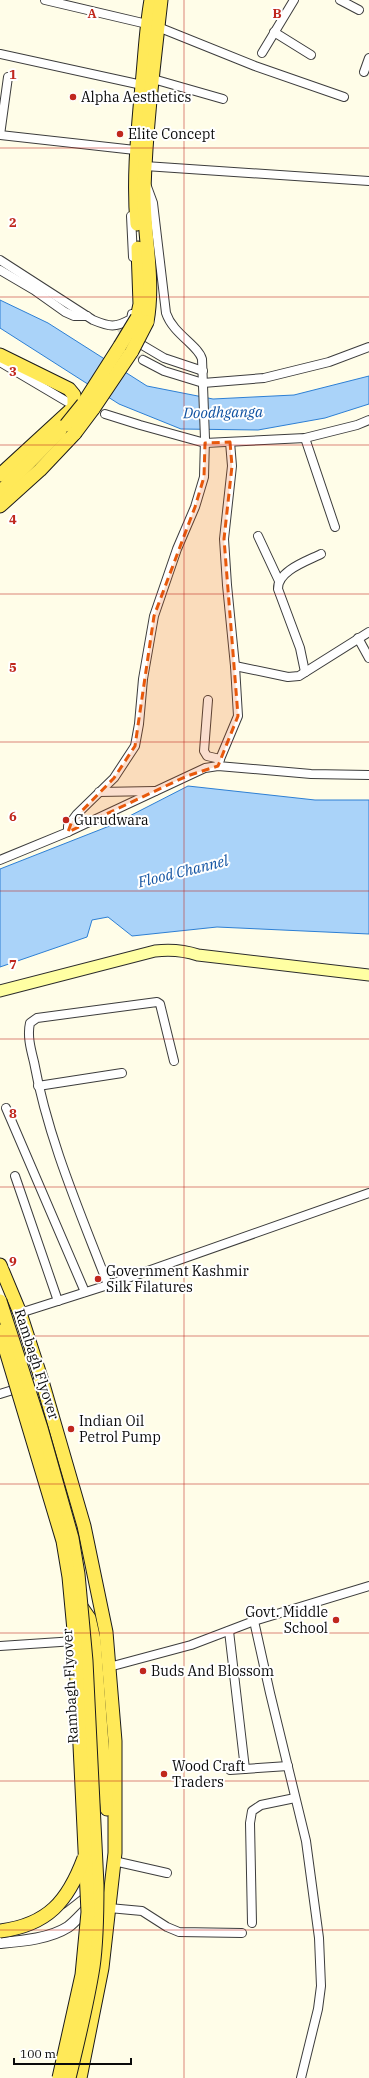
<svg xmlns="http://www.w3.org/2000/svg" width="369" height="2078" viewBox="0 0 369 2078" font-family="'IBM Plex Serif',serif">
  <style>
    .water { fill: #aad3f9; stroke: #2d7fd4 }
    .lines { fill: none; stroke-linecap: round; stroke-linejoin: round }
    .minor-tunnel { stroke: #dad9c7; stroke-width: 8; stroke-dasharray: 8 4; stroke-linecap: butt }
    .minor-casing { stroke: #3d3d3d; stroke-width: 10 }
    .tertiary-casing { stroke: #3d3d3d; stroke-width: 12 }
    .secondary-casing { stroke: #2c2c2c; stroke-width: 13 }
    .primary-casing { stroke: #1b1b1b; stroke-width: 15 }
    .minor { stroke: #fff; stroke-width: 8 }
    .tertiary { stroke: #fff; stroke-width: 10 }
    .secondary { stroke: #ffffa3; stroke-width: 11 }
    .primary { stroke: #ffe958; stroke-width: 13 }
    .primary-bridge-casing { stroke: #1b1b1b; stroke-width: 15; stroke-linecap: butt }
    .primary-bridge { stroke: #ffe958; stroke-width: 13 }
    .marked { fill: #e8590c; fill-opacity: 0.2; stroke: #e8590c; stroke-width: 3; stroke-dasharray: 8 5; stroke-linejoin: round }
    .grid { fill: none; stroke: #c0271d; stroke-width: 1; stroke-opacity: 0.55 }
    .poi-dot { fill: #c0271d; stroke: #fff; stroke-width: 1.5 }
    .labels { text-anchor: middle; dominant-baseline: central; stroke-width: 4; stroke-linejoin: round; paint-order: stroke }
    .poi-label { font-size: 14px; fill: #0a0a0a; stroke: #fff; text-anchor: start }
    .street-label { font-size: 14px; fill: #0a0a0a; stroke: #fff }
    .water-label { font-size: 15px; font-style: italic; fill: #0f51a1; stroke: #fff }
    .grid-label { font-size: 13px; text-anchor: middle; font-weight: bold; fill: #c0271d; stroke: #fff; stroke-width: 4; stroke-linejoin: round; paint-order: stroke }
  </style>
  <rect width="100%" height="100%" fill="#fffde8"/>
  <!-- water -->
  <g class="water">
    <path d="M 0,300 L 48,323 L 147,386 L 213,399 L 294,395 L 369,376 L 369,404 L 325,418 L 258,430 L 181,429 L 119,404 L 0,328 Z"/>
    <path d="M 188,786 L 315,800 L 369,800 L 369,934 L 217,927 L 132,936 L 108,917 L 92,920 L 87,937 L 0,967 L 0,869 L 112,825 Z"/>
  </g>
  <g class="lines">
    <!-- minor-tunnel -->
    <path class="minor-tunnel" d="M 119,326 L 143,360"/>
    <defs>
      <g id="minor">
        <path d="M 45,0 L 147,24"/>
        <path d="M 340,0 L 359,10"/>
        <path d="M 158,27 L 255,66 L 344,97"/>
        <path d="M 274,32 L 311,55"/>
        <path d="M 262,53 L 294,0"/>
        <path d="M 0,54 L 142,85"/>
        <path d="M 364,72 L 369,58"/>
        <path d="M 153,79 L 223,99"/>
        <path d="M 0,135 L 135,150"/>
        <path d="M 0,135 L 8,77"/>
        <path d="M 145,166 L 369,181"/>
        <path d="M 131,216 L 133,257"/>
        <path d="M 0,260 L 93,320 C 110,327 115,328 131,319 L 132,314"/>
        <path d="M 0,270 L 34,290 L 65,312 L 74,316 L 87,316"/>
        <path d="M 137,342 L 164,358 L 203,371"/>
        <path d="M 143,360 L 164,371 L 203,383 L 264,378 L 329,362 L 369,347"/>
        <path d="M 0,362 L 76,407"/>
        <path d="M 105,414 L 140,425 L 205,443 L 305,438 L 357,425 L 369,420"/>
        <path d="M 305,438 L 335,527"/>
        <path d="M 258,536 L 279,581"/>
        <path d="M 358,638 L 369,658"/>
        <path d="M 235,666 L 288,677 L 299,676 L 369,632"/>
        <path d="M 305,672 L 300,648 L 278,589 C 277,571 307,561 321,554"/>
        <path d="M 208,700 L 204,751 L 207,756 L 220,759"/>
        <path d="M 218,766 L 220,759 L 238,716 L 235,666 L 227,585 L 224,539 L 232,466 L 230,442"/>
        <path d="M 99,792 L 155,791"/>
        <path d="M 68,832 L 68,826 L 77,814 L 114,778 L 135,746 L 139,724 L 143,679 L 154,616 L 177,549 L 195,507 L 204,477 L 205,439 L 202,359 C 198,345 173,334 166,313 L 153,203 L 146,184"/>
        <path d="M 0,860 L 68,832 L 205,768 L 218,766 L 311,774 L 369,775"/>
        <path d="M 38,1086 L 122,1073"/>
        <path d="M 6,1108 L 85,1292"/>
        <path d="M 15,1176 L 58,1301"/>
        <path d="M 108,1285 C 80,1212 48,1139 34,1062 C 31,1050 27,1036 30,1023 L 37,1018 L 157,1002 L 160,1004 L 174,1061"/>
        <path d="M 20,1313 L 108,1285 L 369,1193"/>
        <path d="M 0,1394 L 42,1381"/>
        <path d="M 254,1621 L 270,1693 L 306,1841 L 319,1938 L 321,1986 L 318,2009 L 301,2078"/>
        <path d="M 229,1631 L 245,1769"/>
        <path d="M 0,1646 L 75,1641"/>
        <path d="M 109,1667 L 191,1645 L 254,1621 L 369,1586"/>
        <path d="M 230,1770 L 288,1766"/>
        <path d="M 114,1861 L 167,1873"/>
        <path d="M 109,1908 L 142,1911 L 167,1927 L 179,1932 L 242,1933"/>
        <path d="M 252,1923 L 250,1823 L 252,1811 L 261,1805 L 295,1798"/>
      </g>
      <g id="tertiary">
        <path d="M 62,1903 L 90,1881"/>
        <path d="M 0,1943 C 22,1941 49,1939 68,1927 C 76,1921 83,1912 91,1905"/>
      </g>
      <path id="secondary" d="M 0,991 L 155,951 C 171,949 183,950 198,955 L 369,975"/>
      <g id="primary">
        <path d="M 137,224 C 133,177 138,132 142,85 C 145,56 146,28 151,0"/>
        <path d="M 137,318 L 140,304 L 138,248"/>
        <path d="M 147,322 C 155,278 143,233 144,189 C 146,126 154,62 161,0"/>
        <path d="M 0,355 L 69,389 L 74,395 L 74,407 L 0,475"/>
        <path d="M 83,404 L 120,346"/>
        <path d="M 93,409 L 132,351"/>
        <path d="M 0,492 L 60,431"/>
        <path d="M 0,506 L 40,470 L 75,433"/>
        <path d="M 0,1265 L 20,1313 L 42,1381 L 84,1526 L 106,1632 L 115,1741 L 115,1853 L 102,1968 L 80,2078"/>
        <path d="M 82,1608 L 89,1618 L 94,1640 L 107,1809"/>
      </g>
    </defs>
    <!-- minor casing -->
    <use href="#minor" class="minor-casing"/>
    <!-- tertiary casing -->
    <use href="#tertiary" class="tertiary-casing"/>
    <!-- secondary casing -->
    <use href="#secondary" class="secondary-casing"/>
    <!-- primary casing -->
    <use href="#primary" class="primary-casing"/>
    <!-- minor -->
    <use href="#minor" class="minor"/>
    <!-- tertiary -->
    <use href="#tertiary" class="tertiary"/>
    <!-- secondary -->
    <use href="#secondary" class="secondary"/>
    <!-- primary -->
    <use href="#primary" class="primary"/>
    <defs>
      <g id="primary-bridge">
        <path d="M 120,346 L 137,318"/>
        <path d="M 132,351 L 147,322"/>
        <path d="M 66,425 L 83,404"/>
        <path d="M 75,433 L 93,409"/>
        <path d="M 0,1301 L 41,1428 L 72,1538 L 78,1574 L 86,1661 L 97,1885 C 97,1912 97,1940 93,1967 C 87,2005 78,2041 69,2078"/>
        <path d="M 0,1331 L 63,1541 L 69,1577 L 75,1641 L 88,1912 L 82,1975 L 59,2078"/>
        <path d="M 0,1931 C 48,1925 68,1901 84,1858"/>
      </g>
    </defs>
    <!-- primary-bridge casing -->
    <use href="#primary-bridge" class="primary-bridge-casing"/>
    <!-- primary-bridge -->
    <use href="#primary-bridge" class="primary-bridge"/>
  </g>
  <!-- marked area -->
  <path class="marked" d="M 230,442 L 232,466 L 224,539 L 238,716 L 218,766 L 187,776 L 68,832 L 72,821 L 114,778 L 135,746 L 154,616 L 195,507 L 204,477 L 205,443 Z"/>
  <!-- grid -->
  <path class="grid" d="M 184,0 L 184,2078M 0,148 L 369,148M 0,297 L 369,297M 0,445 L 369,445M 0,594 L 369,594M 0,742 L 369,742M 0,891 L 369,891M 0,1039 L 369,1039M 0,1187 L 369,1187M 0,1336 L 369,1336M 0,1484 L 369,1484M 0,1633 L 369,1633M 0,1781 L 369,1781M 0,1930 L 369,1930"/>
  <!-- markers -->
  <g class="poi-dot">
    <circle cx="73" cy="97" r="4"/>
    <circle cx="120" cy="134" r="4"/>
    <circle cx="66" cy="820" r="4"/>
    <circle cx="98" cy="1279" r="4"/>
    <circle cx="71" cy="1429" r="4"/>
    <circle cx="336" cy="1620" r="4"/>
    <circle cx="143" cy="1671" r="4"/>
    <circle cx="164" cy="1774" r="4"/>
  </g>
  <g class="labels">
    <!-- poi labels -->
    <g class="poi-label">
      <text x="81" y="97">Alpha Aesthetics</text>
      <text x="128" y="134">Elite Concept</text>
      <text x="74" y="820">Gurudwara</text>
      <text x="106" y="1271">Government Kashmir<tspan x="106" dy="16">Silk Filatures</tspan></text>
      <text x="79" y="1421">Indian Oil<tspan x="79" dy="16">Petrol Pump</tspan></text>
      <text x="328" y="1612" text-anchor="end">Govt. Middle<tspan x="328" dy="16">School</tspan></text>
      <text x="151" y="1671">Buds And Blossom</text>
      <text x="172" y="1766">Wood Craft<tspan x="172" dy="16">Traders</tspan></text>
    </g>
    <!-- street labels -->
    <g class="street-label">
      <text transform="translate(37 1364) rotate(72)">Rambagh Flyover</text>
      <text transform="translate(70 1686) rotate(-93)">Rambagh Flyover</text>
    </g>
    <!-- water labels -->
    <g class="water-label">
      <text transform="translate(223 412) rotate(-1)">Doodhganga</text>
      <text transform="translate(183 871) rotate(-14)">Flood Channel</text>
    </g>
  </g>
  <g class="grid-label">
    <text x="92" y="18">A</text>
    <text x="277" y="18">B</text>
    <text x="13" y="79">1</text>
    <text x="13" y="227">2</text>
    <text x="13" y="376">3</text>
    <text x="13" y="524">4</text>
    <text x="13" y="672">5</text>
    <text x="13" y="821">6</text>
    <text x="13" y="969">7</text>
    <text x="13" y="1118">8</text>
    <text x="13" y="1266">9</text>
  </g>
  <!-- scale -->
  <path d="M14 2058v6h117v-6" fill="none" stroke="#0a0a0a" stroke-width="2"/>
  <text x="20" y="2058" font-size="12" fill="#0a0a0a" stroke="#ffffff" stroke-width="3" paint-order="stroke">100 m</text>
</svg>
